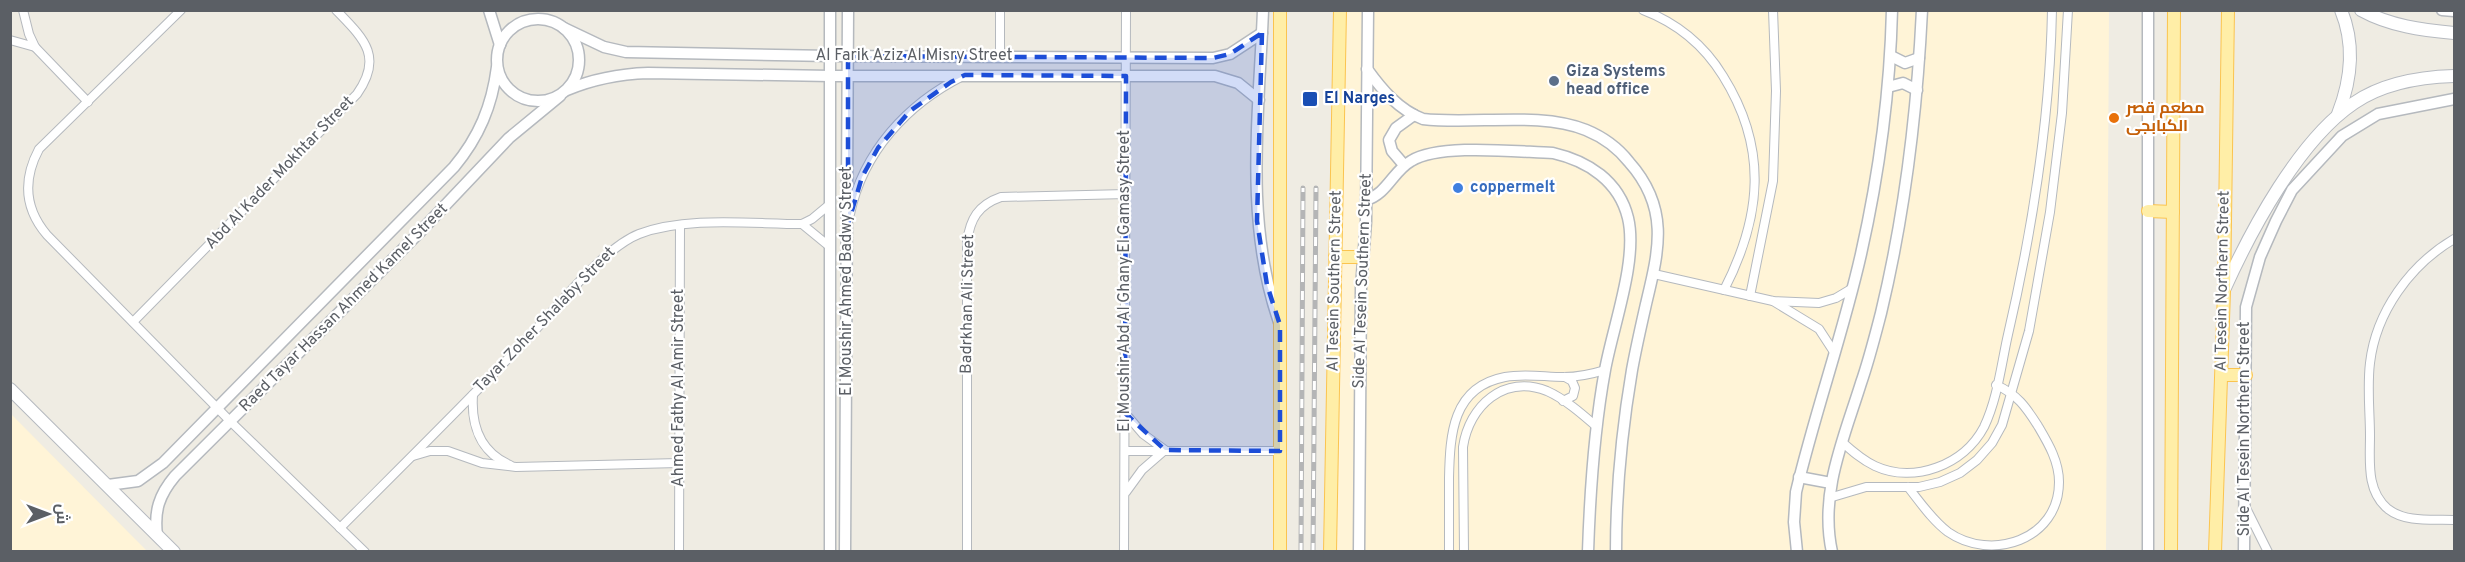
<svg xmlns="http://www.w3.org/2000/svg" width="2465" height="562" viewBox="0 0 2465 562" font-family="Overpass,Cairo,sans-serif">
  <style>
    .commercial { fill: #fff4d7 }
    .lines { fill: none; stroke-linecap: round; stroke-linejoin: round }
    .minor-casing { stroke: #b5b9be; stroke-width: 10 }
    .tertiary-casing { stroke: #b5b9be; stroke-width: 13 }
    .secondary-casing { stroke: #b6bac0; stroke-width: 14 }
    .primary-casing { stroke: #fbc44f; stroke-width: 14 }
    .minor { stroke: #fff; stroke-width: 8 }
    .tertiary { stroke: #fff; stroke-width: 10 }
    .secondary { stroke: #fff; stroke-width: 12 }
    .primary { stroke: #ffeea7; stroke-width: 12 }
    .rail-casing { stroke: #b4b5b6; stroke-width: 5 }
    .rail { stroke: #fff; stroke-width: 3; stroke-dasharray: 9; stroke-linecap: butt }
    .marked { fill: #1d4ed8; fill-opacity: 0.2; stroke: #1d4ed8; stroke-width: 4.5; stroke-dasharray: 12 8; stroke-linejoin: round }
    .service-dot { fill: #5c6f8a; stroke: #fff; stroke-width: 2 }
    .transit-dot { fill: #1a4fb4; stroke: #fff; stroke-width: 2 }
    .food-dot { fill: #e8710a; stroke: #fff; stroke-width: 2 }
    .shop-dot { fill: #3f7fe0; stroke: #fff; stroke-width: 2 }
    .labels { text-anchor: middle; dominant-baseline: central; stroke-width: 4.5; stroke-linejoin: round; paint-order: stroke }
    .street-label { font-size: 16px; fill: #5b5f65; stroke: #fff }
    .service-label { font-size: 16px; font-weight: bold; fill: #4e5e75; stroke: #fff; text-anchor: start }
    .transit-label { font-size: 16px; font-weight: bold; fill: #164399; stroke: #fff; text-anchor: start }
    .food-label { font-size: 16px; font-weight: bold; fill: #c56008; stroke: #fff; text-anchor: start }
    .shop-label { font-size: 16px; font-weight: bold; fill: #366cbe; stroke: #fff; text-anchor: start }
  </style>
  <rect width="100%" height="100%" fill="#efece3"/>
  <!-- commercial -->
  <g class="commercial">
    <path d="M 1338,11 L 2109,11 L 2106,551 L 1335,552 Z"/>
    <path d="M 10,414 L 11,414 L 147,551 L 11,551 Z"/>
  </g>
  <g class="lines">
    <defs>
      <g id="minor">
        <path d="M 23,10 L 29,34 L 35,47 L 88,102"/>
        <path d="M 181,10 L 39,149 C 23,179 24,208 47,235 L 231,422 L 365,552"/>
        <path d="M 1000,10 L 1000,57"/>
        <path d="M 1643,10 C 1677,23 1704,45 1723,76 C 1768,148 1762,216 1724,290"/>
        <path d="M 10,40 L 35,47"/>
        <path d="M 850,214 C 863,152 907,104 963,76"/>
        <path d="M 802,224 L 830,247"/>
        <path d="M 2454,239 C 2410,265 2376,312 2370,363 C 2367,387 2370,413 2370,436 C 2370,461 2366,491 2388,509 C 2406,523 2433,519 2454,520"/>
        <path d="M 1654,274 L 1773,301 L 1819,303 L 1836,298 L 1851,289"/>
        <path d="M 1750,296 L 1773,181 L 1776,91 L 1773,10"/>
        <path d="M 1773,301 L 1819,329 L 1834,352"/>
        <path d="M 133,322 L 357,94 C 384,56 363,38 336,10"/>
        <path d="M 473,395 C 471,425 480,452 510,465"/>
        <path d="M 1563,401 L 1573,396 L 1575,388 L 1572,381 L 1565,377"/>
        <path d="M 1125,413 L 1143,434 L 1165,450 L 1142,470 L 1126,492"/>
        <path d="M 1842,442 C 1852,451 1862,460 1875,466 C 1914,484 1964,465 1984,427 C 1997,400 2001,367 2007,339 C 2032,232 2050,121 2052,10"/>
        <path d="M 1125,451 L 1280,451"/>
        <path d="M 413,456 L 430,451 L 448,451 L 482,463 L 516,467 L 679,463"/>
        <path d="M 1908,487 C 1920,502 1932,520 1948,532 C 1991,562 2059,540 2059,482 C 2059,461 2048,443 2038,426 C 2026,407 2017,394 1996,385"/>
        <path d="M 1829,498 L 1866,487 L 1919,487 L 1940,482 L 1960,473 L 1977,460 L 1992,443 L 2002,425 L 2029,331 L 2050,212 L 2062,113 L 2068,10"/>
        <path d="M 2245,506 L 2268,552"/>
        <path d="M 340,528 C 401,467 463,406 523,343 C 553,313 601,249 639,234 C 687,216 751,224 802,224 L 812,219 L 830,204"/>
        <path d="M 679,552 L 680,225"/>
        <path d="M 967,552 L 967,242 C 970,219 978,205 1001,197 L 1126,194"/>
        <path d="M 1124,552 L 1126,10"/>
        <path d="M 1449,552 C 1449,527 1449,503 1449,478 C 1450,435 1452,387 1505,377 C 1524,373 1545,377 1564,377 C 1578,377 1592,374 1605,370"/>
        <path d="M 1464,552 L 1463,447 C 1469,406 1504,374 1547,391 C 1565,399 1582,414 1597,427"/>
      </g>
      <g id="tertiary">
        <path d="M 489,10 L 500,45"/>
        <path d="M 1263,10 C 1259,114 1244,222 1279,322"/>
        <path d="M 2442,10 L 2454,11"/>
        <circle cx="538" cy="60" r="41"/>
        <path d="M 564,28 L 604,47 L 626,52 L 831,56 L 1213,58 L 1230,54 L 1262,33"/>
        <path d="M 1891,56 L 1905,63 L 1919,58"/>
        <path d="M 1367,69 C 1382,90 1399,110 1423,119 C 1474,125 1539,111 1586,130 C 1603,137 1618,148 1629,162 C 1670,208 1659,250 1646,304 C 1641,326 1636,348 1632,370 C 1622,429 1616,492 1616,552"/>
        <path d="M 1888,87 L 1903,83 L 1917,90"/>
        <path d="M 567,90 C 593,79 619,74 648,73 L 831,76 L 1215,76 L 1238,83 L 1259,100"/>
        <path d="M 1404,165 L 1392,151 L 1389,140 L 1396,128 L 1414,115"/>
        <path d="M 1366,200 C 1387,194 1393,171 1411,161 C 1440,143 1518,152 1553,153 C 1588,161 1619,181 1628,218 C 1638,260 1613,326 1605,370 C 1594,430 1590,491 1588,552"/>
        <path d="M 1799,477 L 1831,483"/>
        <path d="M 108,485 L 138,481 L 163,463 L 454,167 C 479,137 492,106 497,67"/>
        <path d="M 157,535 C 154,511 159,495 175,476 L 418,234 L 509,138 L 560,96"/>
        <path d="M 830,552 L 830,10"/>
        <path d="M 845,552 L 848,10"/>
        <path d="M 1359,552 L 1361,287 L 1366,222 L 1368,10"/>
        <path d="M 1797,552 L 1794,522 L 1796,492 C 1815,412 1843,334 1861,254 C 1879,174 1890,93 1892,10"/>
        <path d="M 1832,552 C 1819,493 1844,438 1861,383 C 1869,360 1875,336 1881,313 C 1905,213 1917,113 1922,10"/>
        <path d="M 2148,552 L 2148,10"/>
        <path d="M 2244,552 L 2246,307 L 2260,257 L 2276,221 L 2292,190 L 2342,136 L 2378,114 L 2454,99"/>
      </g>
      <g id="secondary">
        <path d="M 2361,10 C 2390,26 2422,30 2454,33"/>
        <path d="M 2338,114 C 2351,81 2355,44 2341,10"/>
        <path d="M 2224,290 C 2251,230 2299,140 2354,103 C 2383,83 2420,77 2454,76"/>
        <path d="M 10,389 L 174,552"/>
      </g>
      <g id="primary">
        <path d="M 1280,10 L 1280,552"/>
        <path d="M 2148,211 L 2173,212"/>
        <path d="M 1335,257 L 1362,257"/>
        <path d="M 2222,375 L 2246,375"/>
        <path d="M 1330,552 L 1340,10"/>
        <path d="M 2171,552 L 2174,10"/>
        <path d="M 2215,552 L 2224,291 L 2228,10"/>
      </g>
    </defs>
    <!-- minor casing -->
    <use href="#minor" class="minor-casing"/>
    <!-- tertiary casing -->
    <use href="#tertiary" class="tertiary-casing"/>
    <!-- secondary casing -->
    <use href="#secondary" class="secondary-casing"/>
    <!-- primary casing -->
    <use href="#primary" class="primary-casing"/>
    <!-- minor -->
    <use href="#minor" class="minor"/>
    <!-- tertiary -->
    <use href="#tertiary" class="tertiary"/>
    <!-- secondary -->
    <use href="#secondary" class="secondary"/>
    <!-- primary -->
    <use href="#primary" class="primary"/>
    <defs>
      <g id="rail">
        <path d="M 1301,552 L 1303,188"/>
        <path d="M 1313,552 L 1316,188"/>
      </g>
    </defs>
    <!-- rail casing -->
    <use href="#rail" class="rail-casing"/>
    <!-- rail -->
    <use href="#rail" class="rail"/>
  </g>
  <!-- marked area -->
  <path class="marked" d="M 1262,33 L 1257,221 L 1267,285 L 1280,325 L 1280,451 L 1165,450 L 1125,413 L 1126,76 L 965,75 L 951,82 L 910,111 L 878,148 L 862,177 L 848,224 L 848,56 L 1213,58 L 1230,54 Z"/>
  <!-- markers -->
  <circle class="service-dot" cx="1554" cy="81" r="6"/>
  <rect class="transit-dot" x="1302" y="91" width="16" height="16" rx="3"/>
  <circle class="food-dot" cx="2114" cy="118" r="6"/>
  <circle class="shop-dot" cx="1458" cy="188" r="6"/>
  <g class="labels">
    <!-- street labels -->
    <g class="street-label">
      <text x="914" y="56">Al Farik Aziz Al Misry Street</text>
      <text transform="translate(280 173) rotate(-46)">Abd Al Kader Mokhtar Street</text>
      <text transform="translate(847 281) rotate(-90)">El Moushir Ahmed Badwy Street</text>
      <text transform="translate(1125 281) rotate(-90)">El Moushir Abd Al Ghany El Gamasy Street</text>
      <text transform="translate(1335 281) rotate(-89)">Al Tesein Southern Street</text>
      <text transform="translate(1363 281) rotate(-88)">Side Al Tesein Southern Street</text>
      <text transform="translate(2223 281) rotate(-89)">Al Tesein Northern Street</text>
      <text transform="translate(968 304) rotate(-89)">Badrkhan Ali Street</text>
      <text transform="translate(344 308) rotate(-45)">Raed Tayar Hassan Ahmed Kamel Street</text>
      <text transform="translate(545 320) rotate(-46)">Tayar Zoher Shalaby Street</text>
      <text transform="translate(679 388) rotate(-90)">Ahmed Fathy Al Amir Street</text>
      <text transform="translate(2245 429) rotate(-90)">Side Al Tesein Northern Street</text>
    </g>
    <!-- service labels -->
    <g class="service-label">
      <text x="1566" y="72">Giza Systems<tspan x="1566" dy="18">head office</tspan></text>
    </g>
    <!-- transit labels -->
    <g class="transit-label">
      <text x="1324" y="99">El Narges</text>
    </g>
    <!-- food labels -->
    <g class="food-label">
      <text x="2126" y="109">مطعم قصر<tspan x="2126" dy="18">الكبابجى</tspan></text>
    </g>
    <!-- shop labels -->
    <g class="shop-label">
      <text x="1470" y="188">coppermelt</text>
    </g>
  </g>
  <!-- border -->
  <rect width="2465" height="562" fill="none" stroke="#5b5f65" stroke-width="24"/>
  <!-- north arrow -->
  <g transform="translate(48 514) rotate(90)" stroke="#ffffff" stroke-width="4.5" paint-order="stroke">
  <path d="M0-4.5L10 22L0 15L-10 22Z" fill="#5b5f65"/>
  <text y="-9" font-size="16" font-weight="bold" text-anchor="middle" fill="#5b5f65">ش</text>
  </g>
</svg>
